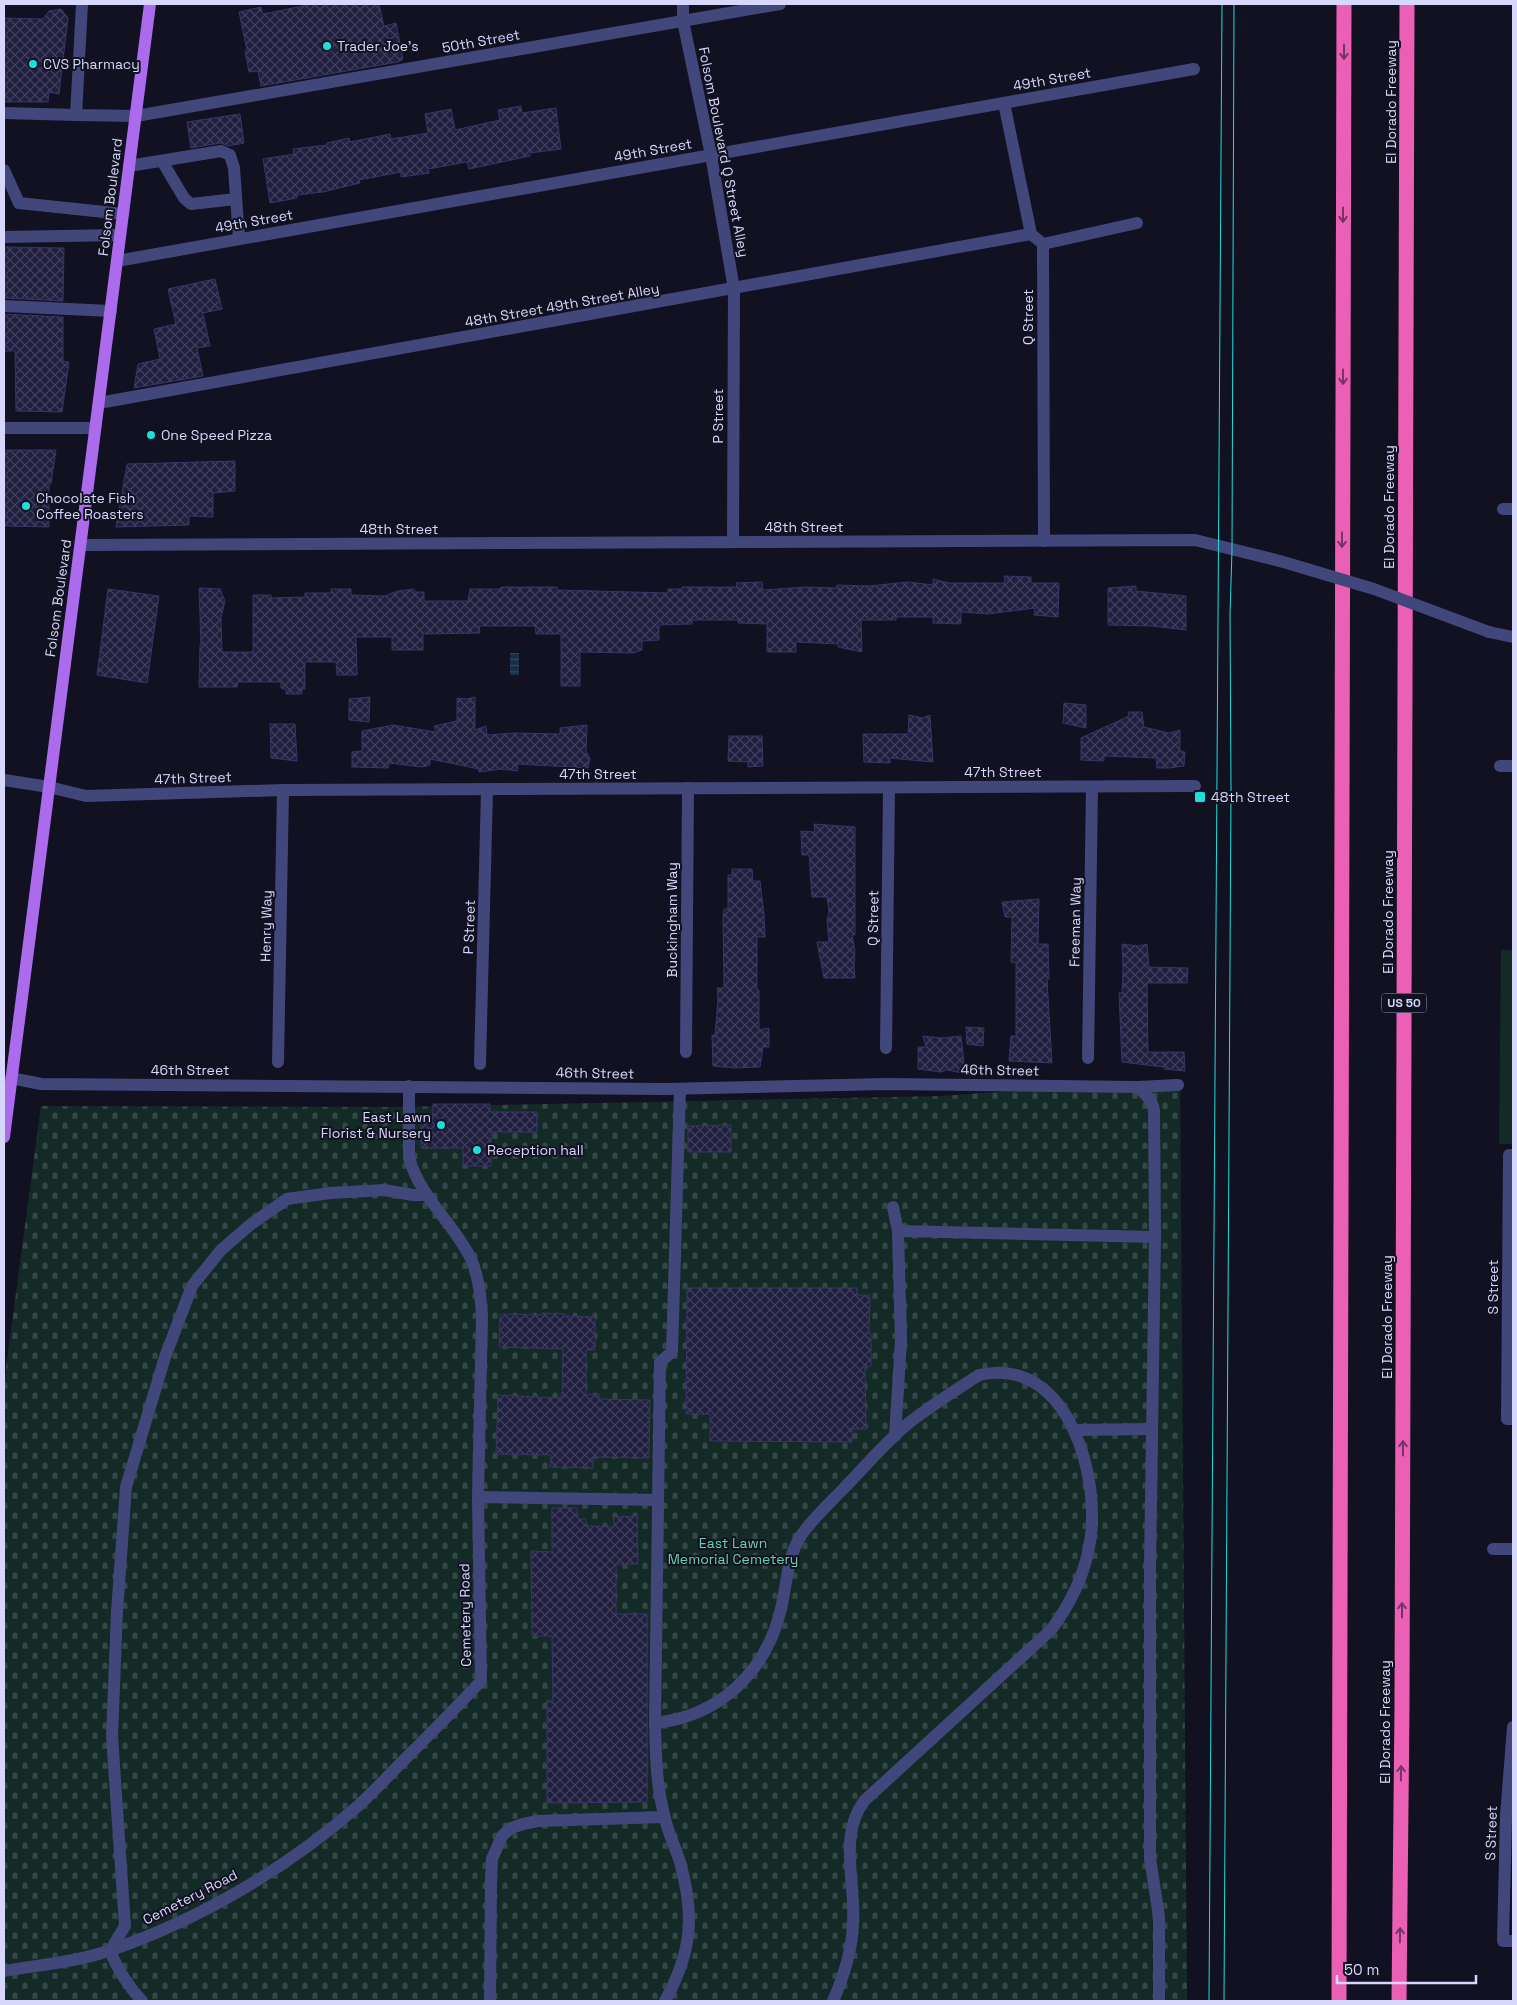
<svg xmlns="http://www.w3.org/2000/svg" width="1517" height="2005" viewBox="0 0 1517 2005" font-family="'Space Grotesk',sans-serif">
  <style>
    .cemetery { fill: url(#cemetery-stones) }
    .green { fill: #142a27 }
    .water { fill: url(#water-rules) }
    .building { fill: url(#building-cross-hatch); stroke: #383469 }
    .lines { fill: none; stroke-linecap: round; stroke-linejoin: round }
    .minor { stroke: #41477a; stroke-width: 12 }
    .major { stroke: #ab6bec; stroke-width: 12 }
    .highway { stroke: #eb60b4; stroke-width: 15 }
    .tram { stroke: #1ddfda; stroke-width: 1 }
    .minor-bridge { stroke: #41477a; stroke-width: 12 }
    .oneway { stroke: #733563 }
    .poi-dot { fill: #1ddfda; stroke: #111121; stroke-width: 2 }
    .labels { text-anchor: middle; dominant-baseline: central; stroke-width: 4; stroke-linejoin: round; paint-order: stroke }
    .shield { fill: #111121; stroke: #9b9cb9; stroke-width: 1 }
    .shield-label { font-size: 12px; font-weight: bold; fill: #d6d7fa }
    .street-label { font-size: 14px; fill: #d6d7fa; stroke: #111121 }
    .poi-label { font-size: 14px; fill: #d6d7fa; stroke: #111121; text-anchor: start }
    .park-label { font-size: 14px; fill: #6bd0aa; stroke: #111121 }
  </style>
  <defs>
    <pattern id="cemetery-stones" width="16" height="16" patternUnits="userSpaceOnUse" patternTransform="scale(1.25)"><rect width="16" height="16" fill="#142a27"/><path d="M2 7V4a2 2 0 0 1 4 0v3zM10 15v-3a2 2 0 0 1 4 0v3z" fill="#354847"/></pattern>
    <pattern id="water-rules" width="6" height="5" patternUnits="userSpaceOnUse" patternTransform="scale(1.25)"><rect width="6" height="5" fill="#162e46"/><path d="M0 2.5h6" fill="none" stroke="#374c62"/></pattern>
    <pattern id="building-cross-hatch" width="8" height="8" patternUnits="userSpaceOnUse" patternTransform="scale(1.25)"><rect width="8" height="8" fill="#211f40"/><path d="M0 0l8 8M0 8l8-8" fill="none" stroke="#403f5c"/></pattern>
  </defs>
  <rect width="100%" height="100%" fill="#111121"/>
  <!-- cemetery -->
  <path class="cemetery" d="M 1180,1079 L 1187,2001 L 4,2001 L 4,1382 L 41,1106 L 395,1107 L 941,1096 Z"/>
  <!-- green -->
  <path class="green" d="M 1501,950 L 1513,950 L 1513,1144 L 1499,1144 Z"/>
  <!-- water -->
  <rect class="water" x="510" y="653" width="9" height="22"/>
  <!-- building -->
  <g class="building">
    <path d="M 313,4 L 379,4 L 384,26 L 396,23 L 403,59 L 398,62 L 261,86 L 258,71 L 249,72 L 245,51 L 247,50 L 239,12 L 261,7 L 263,14 Z"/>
    <path d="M 61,9 L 68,18 L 59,94 L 49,92 L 48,102 L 4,102 L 4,18 L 43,19 L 49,11 Z"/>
    <path d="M 521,106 L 522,113 L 556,108 L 561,149 L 530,153 L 530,156 L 469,169 L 467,162 L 428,169 L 429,173 L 401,177 L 401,172 L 359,180 L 360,183 L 323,192 L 297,195 L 297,198 L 270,203 L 263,159 L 294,154 L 293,149 L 327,145 L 327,143 L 349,138 L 350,142 L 390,134 L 391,139 L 428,133 L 425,114 L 451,109 L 455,130 L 500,120 L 498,110 Z"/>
    <path d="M 240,114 L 244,143 L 229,146 L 220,143 L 191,148 L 187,122 Z"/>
    <path d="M 4,247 L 64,248 L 63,301 L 4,298 Z"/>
    <path d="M 215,279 L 222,309 L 203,313 L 210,346 L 197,348 L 203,376 L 134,388 L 138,364 L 160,359 L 154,329 L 176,324 L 168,289 Z"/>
    <path d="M 4,314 L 63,317 L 63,361 L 69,362 L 62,412 L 16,411 L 15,351 L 4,351 Z"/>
    <path d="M 4,450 L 56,450 L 51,484 L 49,484 L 49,527 L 4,526 Z"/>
    <path d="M 235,461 L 235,491 L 213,493 L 213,517 L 189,516 L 189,525 L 116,527 L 127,464 Z"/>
    <path d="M 1004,576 L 1031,577 L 1031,583 L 1059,583 L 1058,617 L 1034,615 L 1035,608 L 988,614 L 961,612 L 961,624 L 933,623 L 933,617 L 896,617 L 896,620 L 861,620 L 862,652 L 838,647 L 838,644 L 796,642 L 796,652 L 767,652 L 767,624 L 738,623 L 738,620 L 692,620 L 692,624 L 659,625 L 659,640 L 642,641 L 642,650 L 633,653 L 580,652 L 580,686 L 561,686 L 561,634 L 536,634 L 535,626 L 479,626 L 480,633 L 423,634 L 423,650 L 392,650 L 392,637 L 356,637 L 357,675 L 337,675 L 336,662 L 305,662 L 305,689 L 302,689 L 302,694 L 286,694 L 286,690 L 281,688 L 281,682 L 238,682 L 237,687 L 199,687 L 200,645 L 201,645 L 199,588 L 220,589 L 225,601 L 221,618 L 222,652 L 253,652 L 253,595 L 271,595 L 271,598 L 305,597 L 305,593 L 331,593 L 331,589 L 351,589 L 351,595 L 384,596 L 398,591 L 414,589 L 415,592 L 424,592 L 424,601 L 468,601 L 470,589 L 501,589 L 501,587 L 557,587 L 557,590 L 668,593 L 668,589 L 682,589 L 682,587 L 737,587 L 736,583 L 762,582 L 763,590 L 806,587 L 837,588 L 837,585 L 868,586 L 909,582 L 933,585 L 933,579 L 949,583 L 1005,583 Z"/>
    <path d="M 1136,586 L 1136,591 L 1186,596 L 1186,630 L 1152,626 L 1108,625 L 1108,588 Z"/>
    <path d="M 108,589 L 159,596 L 147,683 L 97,675 Z"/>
    <path d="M 370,697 L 369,722 L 349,720 L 349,699 Z"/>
    <path d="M 475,697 L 475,730 L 486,726 L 487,735 L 515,733 L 560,734 L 560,728 L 587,725 L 586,751 L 590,759 L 588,768 L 517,764 L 518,771 L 501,769 L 479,772 L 479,769 L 430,759 L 430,765 L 422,767 L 389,763 L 388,768 L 352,767 L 352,752 L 362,751 L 362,731 L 393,725 L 436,732 L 434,726 L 457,721 L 457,698 L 467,699 Z"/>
    <path d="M 1064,703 L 1086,705 L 1086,728 L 1063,723 Z"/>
    <path d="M 1128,712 L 1142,712 L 1144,727 L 1169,733 L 1180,730 L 1180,751 L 1185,752 L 1184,766 L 1169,768 L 1157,768 L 1156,758 L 1104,756 L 1104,761 L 1081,760 L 1081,738 L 1129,716 Z"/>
    <path d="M 909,715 L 922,718 L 930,715 L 933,762 L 890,758 L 890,763 L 864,762 L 863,734 L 908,734 Z"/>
    <path d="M 270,724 L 295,724 L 297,761 L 271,758 Z"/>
    <path d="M 729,736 L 762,736 L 763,766 L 748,767 L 748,762 L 728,761 Z"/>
    <path d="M 814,824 L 855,827 L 855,935 L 852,935 L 855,950 L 854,967 L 855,978 L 824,978 L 817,942 L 829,942 L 827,920 L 829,912 L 827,897 L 812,897 L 809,855 L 802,855 L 801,831 L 815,832 Z"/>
    <path d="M 732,869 L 752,869 L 753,881 L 760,881 L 764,914 L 765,937 L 757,937 L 757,990 L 759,990 L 759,1030 L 769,1028 L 769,1047 L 763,1047 L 760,1067 L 734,1068 L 713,1066 L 712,1035 L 715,1035 L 718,999 L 717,988 L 724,988 L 723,916 L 724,909 L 728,909 L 728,875 L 732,875 Z"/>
    <path d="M 1039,899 L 1038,944 L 1048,944 L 1049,979 L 1047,979 L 1052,1063 L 1009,1061 L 1011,1036 L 1016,1036 L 1016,963 L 1011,962 L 1012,917 L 1005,917 L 1002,902 Z"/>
    <path d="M 1122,944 L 1138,946 L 1147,944 L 1149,967 L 1188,968 L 1187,983 L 1147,983 L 1148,1052 L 1184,1052 L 1185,1071 L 1164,1069 L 1164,1067 L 1122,1062 L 1119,993 L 1122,993 L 1123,968 Z"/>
    <path d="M 966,1027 L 984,1028 L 983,1046 L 967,1044 Z"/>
    <path d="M 923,1036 L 942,1038 L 961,1036 L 964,1063 L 962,1073 L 947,1070 L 941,1072 L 918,1069 L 918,1047 L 926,1047 Z"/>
    <path d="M 433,1104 L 490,1104 L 490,1112 L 537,1112 L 537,1132 L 491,1132 L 491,1166 L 463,1166 L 463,1148 L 421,1148 L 421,1120 L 433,1120 Z"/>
    <path d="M 731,1125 L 731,1152 L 688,1152 L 688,1126 Z"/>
    <path d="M 687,1288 L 857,1288 L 857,1295 L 870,1295 L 869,1334 L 871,1334 L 871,1366 L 865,1367 L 866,1429 L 852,1429 L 852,1442 L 710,1441 L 710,1414 L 686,1414 Z"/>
    <path d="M 542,1313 L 565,1314 L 564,1316 L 595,1317 L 595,1350 L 586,1350 L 586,1395 L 599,1394 L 599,1399 L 650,1400 L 649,1458 L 593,1457 L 593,1468 L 550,1467 L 551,1455 L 496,1454 L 498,1395 L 562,1398 L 563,1349 L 499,1347 L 500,1314 L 542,1315 Z"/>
    <path d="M 552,1508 L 577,1508 L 578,1519 L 586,1519 L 586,1526 L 614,1527 L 614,1517 L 637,1516 L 638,1564 L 616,1564 L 616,1614 L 647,1614 L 647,1802 L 547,1803 L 547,1701 L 553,1701 L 552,1636 L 532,1636 L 531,1551 L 552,1552 Z"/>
  </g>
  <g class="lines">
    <!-- minor -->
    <g class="minor">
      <path d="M 82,4 L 76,115 L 136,116 L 780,4"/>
      <path d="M 683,4 L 683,21 L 711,155 L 734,289 L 733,542"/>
      <path d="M 1004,103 L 1031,234 L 1043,244 L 1044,541"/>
      <path d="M 4,113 L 76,115"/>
      <path d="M 162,161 L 184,198 L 191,204 L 236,199"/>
      <path d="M 129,166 L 221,151 L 230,155 L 234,168 L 239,239"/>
      <path d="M 4,170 L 19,203 L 123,214"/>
      <path d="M 4,237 L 120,235"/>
      <path d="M 1043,244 L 1137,223"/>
      <path d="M 117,261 L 1194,69"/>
      <path d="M 4,306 L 111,311"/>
      <path d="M 99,403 L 1031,234"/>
      <path d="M 4,428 L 95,428"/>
      <path d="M 1503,509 L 1513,509"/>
      <path d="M 81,545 L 1195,540 L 1280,561"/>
      <path d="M 1489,632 L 1513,637"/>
      <path d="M 1500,766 L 1513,766"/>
      <path d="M 4,780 L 49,787 L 86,796 L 283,790 L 1195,786"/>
      <path d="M 886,1048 L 889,788"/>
      <path d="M 686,1052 L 688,788"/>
      <path d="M 1088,1058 L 1092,787"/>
      <path d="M 278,1062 L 283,790"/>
      <path d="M 480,1064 L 487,790"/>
      <path d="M 11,1078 L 41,1084 L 665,1089 L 886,1084 L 1137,1087 L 1178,1085"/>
      <path d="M 1137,1087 C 1145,1094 1152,1099 1154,1110 L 1155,1237 L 1150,1569 L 1150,1858 L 1159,1917 L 1159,2001"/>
      <path d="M 1513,1155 L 1509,1155 L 1507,1419 L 1513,1419"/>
      <path d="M 893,1207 L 898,1231 L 901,1340 L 895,1436"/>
      <path d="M 898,1231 L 1155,1237"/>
      <path d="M 1075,1430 L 1152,1429"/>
      <path d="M 478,1497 L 658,1500"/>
      <path d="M 1493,1549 L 1513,1549"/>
      <path d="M 655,1723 L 660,1362 L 672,1352 L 680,1089"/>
      <path d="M 1513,1727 L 1506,1816 L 1503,1941 L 1513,1941"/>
      <path d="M 4,1971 C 39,1965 77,1962 111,1950 C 199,1920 289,1867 359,1805 C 374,1791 389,1775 404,1760 C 430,1734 456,1708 481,1681 L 478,1497 L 482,1316 C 481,1296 479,1277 471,1259 C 454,1223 419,1197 409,1157 L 409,1086"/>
      <path d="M 142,2001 C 128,1986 118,1970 110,1951 L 125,1926 L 112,1736 L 117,1612 L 126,1487 L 165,1357 L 192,1286 L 221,1250 L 250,1225 L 287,1199 L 330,1193 L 384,1190 L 413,1195 L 427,1195"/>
      <path d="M 490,2001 L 491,1878 L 492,1859 L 502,1836 L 511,1828 L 523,1824 L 538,1821 L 664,1817"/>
      <path d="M 665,2001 C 692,1952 695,1915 680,1862 C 675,1846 667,1831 664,1814 C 656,1784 656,1754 655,1723 C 720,1716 766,1672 781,1609 C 787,1584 787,1556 802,1534 C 815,1516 831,1502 846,1486 C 867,1465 887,1440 910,1422 C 932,1405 956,1390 979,1375 C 1069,1354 1103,1481 1089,1548 C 1083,1578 1069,1606 1051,1630 L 864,1801 C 838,1837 856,1881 853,1924 C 852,1951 844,1976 833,2001"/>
    </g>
    <!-- major -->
    <path class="major" d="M 4,1137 L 150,4"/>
    <!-- highway -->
    <g class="highway">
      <path d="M 1339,2001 L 1344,4"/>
      <path d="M 1399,2001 L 1402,1707 L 1407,4"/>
    </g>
    <!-- tram -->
    <g class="tram">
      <path d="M 1209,2001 L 1222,4"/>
      <path d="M 1224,2001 L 1231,788 L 1230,614 L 1232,550 L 1234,4"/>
    </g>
    <!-- minor-bridge -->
    <path class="minor-bridge" d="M 1280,561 L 1374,589 L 1489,632"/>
  </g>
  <!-- one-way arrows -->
  <defs><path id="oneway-shaft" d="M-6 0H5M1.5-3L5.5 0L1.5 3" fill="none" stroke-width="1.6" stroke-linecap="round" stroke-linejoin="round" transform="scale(1.25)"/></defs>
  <g class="oneway">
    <use href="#oneway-shaft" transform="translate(1344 52) rotate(90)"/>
    <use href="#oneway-shaft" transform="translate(1343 215) rotate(90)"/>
    <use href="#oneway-shaft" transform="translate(1343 377) rotate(90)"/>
    <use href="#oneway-shaft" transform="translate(1342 540) rotate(90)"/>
    <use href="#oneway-shaft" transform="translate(1403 1448) rotate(-90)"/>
    <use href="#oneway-shaft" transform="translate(1402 1610) rotate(-90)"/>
    <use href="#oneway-shaft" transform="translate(1401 1773) rotate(-89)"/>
    <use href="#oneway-shaft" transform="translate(1400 1935) rotate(-89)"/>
  </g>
  <!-- markers -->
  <g class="poi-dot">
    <circle cx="327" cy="46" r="5"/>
    <circle cx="33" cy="64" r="5"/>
    <circle cx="151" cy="435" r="5"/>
    <circle cx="26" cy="506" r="5"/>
    <rect x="1194" y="791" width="12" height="12" rx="2.5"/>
    <circle cx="441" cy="1125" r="5"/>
    <circle cx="477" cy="1150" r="5"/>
  </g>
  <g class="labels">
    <!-- shield labels -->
    <rect class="shield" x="1381.5" y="993.5" width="45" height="19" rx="4"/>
    <g class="shield-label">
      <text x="1404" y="1003">US 50</text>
    </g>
    <!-- street labels -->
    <g class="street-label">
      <text transform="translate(481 41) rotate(-10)">50th Street</text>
      <text transform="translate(1052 79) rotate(-10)">49th Street</text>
      <text transform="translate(1391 102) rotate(-90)">El Dorado Freeway</text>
      <text transform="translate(653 150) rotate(-10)">49th Street</text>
      <text transform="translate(724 152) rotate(79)">Folsom Boulevard Q Street Alley</text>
      <text transform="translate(110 197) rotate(-83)">Folsom Boulevard</text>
      <text transform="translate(254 221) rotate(-10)">49th Street</text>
      <text transform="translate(562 305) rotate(-10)">48th Street 49th Street Alley</text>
      <text transform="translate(1028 317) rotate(-90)">Q Street</text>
      <text transform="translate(718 416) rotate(-90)">P Street</text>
      <text transform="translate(1389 507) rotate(-90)">El Dorado Freeway</text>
      <text x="804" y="527">48th Street</text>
      <text x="399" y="529">48th Street</text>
      <text transform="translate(58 598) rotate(-82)">Folsom Boulevard</text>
      <text x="1003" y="772">47th Street</text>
      <text x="598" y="774">47th Street</text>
      <text transform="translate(193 778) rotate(-2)">47th Street</text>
      <text transform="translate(1388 912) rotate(-90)">El Dorado Freeway</text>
      <text transform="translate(873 918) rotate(-89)">Q Street</text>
      <text transform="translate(672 920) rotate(-90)">Buckingham Way</text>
      <text transform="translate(1075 922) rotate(-89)">Freeman Way</text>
      <text transform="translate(266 926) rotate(-89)">Henry Way</text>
      <text transform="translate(469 927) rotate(-88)">P Street</text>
      <text x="190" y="1070">46th Street</text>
      <text transform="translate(1000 1070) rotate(1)">46th Street</text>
      <text transform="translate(595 1073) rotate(1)">46th Street</text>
      <text transform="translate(1493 1287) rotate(-90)">S Street</text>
      <text transform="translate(1387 1317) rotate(-90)">El Dorado Freeway</text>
      <text transform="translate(465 1615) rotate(-91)">Cemetery Road</text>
      <text transform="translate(1385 1722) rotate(-90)">El Dorado Freeway</text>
      <text transform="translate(1491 1833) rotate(-88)">S Street</text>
      <text transform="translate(190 1897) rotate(-27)">Cemetery Road</text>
    </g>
    <!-- poi labels -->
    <g class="poi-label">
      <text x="337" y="46">Trader Joe's</text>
      <text x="43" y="64">CVS Pharmacy</text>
      <text x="161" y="435">One Speed Pizza</text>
      <text x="36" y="498">Chocolate Fish<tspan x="36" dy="16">Coffee Roasters</tspan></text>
      <text x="1211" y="797">48th Street</text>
      <text x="431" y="1117" text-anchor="end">East Lawn<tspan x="431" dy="16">Florist &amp; Nursery</tspan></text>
      <text x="487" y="1150">Reception hall</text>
    </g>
    <!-- park labels -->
    <g class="park-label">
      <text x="733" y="1543">East Lawn<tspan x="733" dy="16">Memorial Cemetery</tspan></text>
    </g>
  </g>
  <!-- border -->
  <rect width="1517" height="2005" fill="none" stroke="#d6d7fa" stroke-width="10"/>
  <!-- scale -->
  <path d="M1337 1975v8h139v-8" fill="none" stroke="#d6d7fa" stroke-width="2.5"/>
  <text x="1344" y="1975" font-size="15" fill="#d6d7fa" stroke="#111121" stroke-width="4" paint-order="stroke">50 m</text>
</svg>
